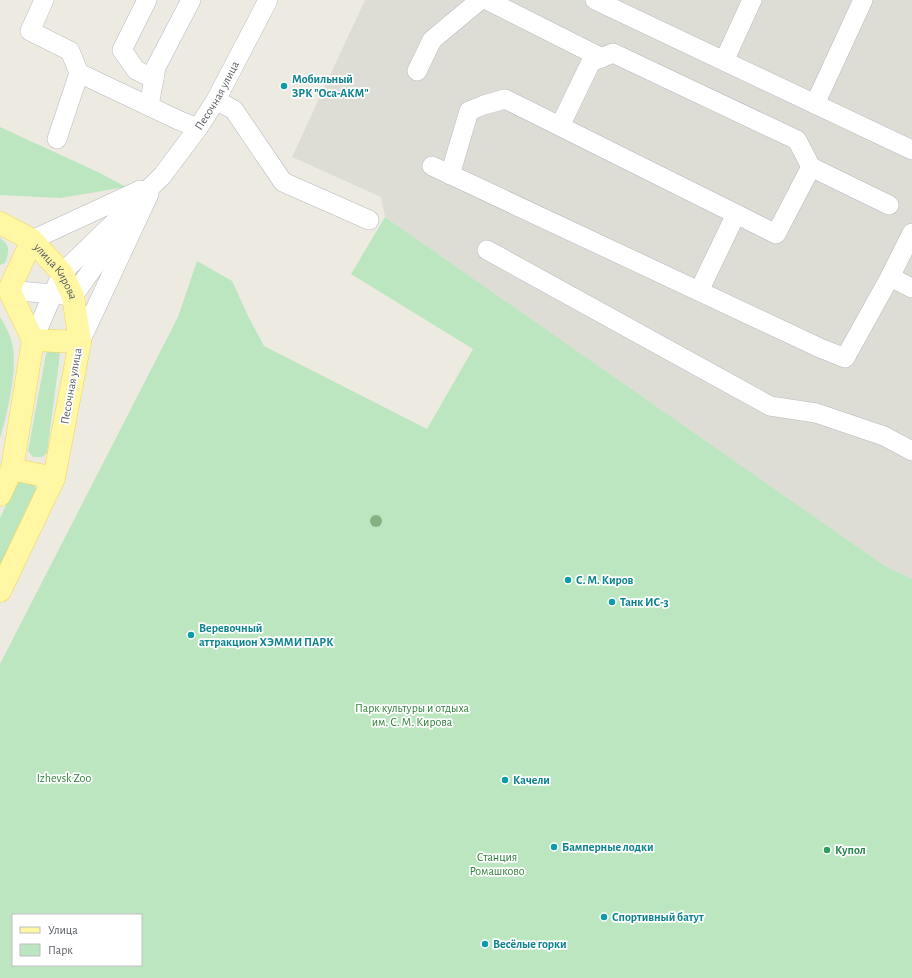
<svg xmlns="http://www.w3.org/2000/svg" width="912" height="978" viewBox="0 0 912 978" font-family="'Alegreya Sans',sans-serif">
  <style>
    .industrial { fill: #dddcd5 }
    .green { fill: #bce6bf; fill-rule: evenodd }
    .lines { fill: none; stroke-linecap: round; stroke-linejoin: round }
    .minor-casing { stroke: #b6b9be; stroke-width: 20 }
    .major-casing { stroke: #f6d351; stroke-width: 23 }
    .minor { stroke: #fff; stroke-width: 19 }
    .major { stroke: #fff7a4; stroke-width: 22 }
    .tree { fill: #85b285 }
    .culture-dot { fill: #0f9aa8; stroke: #fff; stroke-width: 1.5 }
    .leisure-dot { fill: #2e9e5b; stroke: #fff; stroke-width: 1.5 }
    .labels { text-anchor: middle; dominant-baseline: central; stroke-width: 3.5; stroke-linejoin: round; paint-order: stroke }
    .culture-label { font-size: 12px; font-weight: bold; fill: #0d838f; stroke: #fff; text-anchor: start }
    .street-label { font-size: 12px; fill: #595d62; stroke: #fff }
    .park-label { font-size: 12px; fill: #30833a; stroke: #fff }
    .leisure-label { font-size: 12px; font-weight: bold; fill: #27864d; stroke: #fff; text-anchor: start }
  </style>
  <rect width="100%" height="100%" fill="#edebe1"/>
  <!-- industrial -->
  <path class="industrial" d="M 365,0 L 912,0 L 912,579 L 885,566 L 385,217 L 381,197 L 292,157 Z"/>
  <!-- green -->
  <g class="green">
    <path d="M 0,127 L 100,173 L 126,187 L 60,198 L 0,195 Z"/>
    <path d="M 385,217 L 885,566 L 912,579 L 912,978 L 0,978 L 0,664 L 178,317 L 197,261 L 232,281 L 249,318 L 264,346 L 427,429 L 473,349 L 351,274 ZM 13,915 L 141,915 L 141,965 L 13,965 Z"/>
    <path d="M 0,238 C 11,246 9,252 5,263 L 0,265 Z"/>
    <path d="M 0,317 C 6,326 12,338 13,349 C 17,370 7,417 0,438 Z"/>
    <path d="M 49,349 L 58,350 L 60,354 L 47,453 L 42,457 L 33,457 L 28,451 L 46,354 Z"/>
    <path d="M 21,479 L 34,483 L 38,495 L 0,574 L 0,518 L 17,482 Z"/>
  </g>
  <g class="lines">
    <defs>
      <g id="minor">
        <path d="M 44,0 L 30,31 L 70,51 L 79,73 L 57,139"/>
        <path d="M 147,0 L 122,50 L 136,70 L 154,79"/>
        <path d="M 487,0 L 602,58"/>
        <path d="M 595,0 L 912,150"/>
        <path d="M 724,61 L 752,0"/>
        <path d="M 417,71 L 432,40 L 480,0"/>
        <path d="M 79,73 L 178,120 L 198,128"/>
        <path d="M 216,100 L 234,110 L 283,182 L 369,220"/>
        <path d="M 815,104 L 863,0"/>
        <path d="M 149,106 L 156,67 L 191,0"/>
        <path d="M 560,126 L 591,62 L 613,53 L 797,140 L 811,167"/>
        <path d="M 432,166 L 820,348 L 845,358 L 890,277 L 912,233"/>
        <path d="M 450,175 L 469,111 L 484,105 L 505,99 L 736,214"/>
        <path d="M 32,240 L 140,190"/>
        <path d="M 487,250 L 770,406 L 816,413 L 884,436 L 912,451"/>
        <path d="M 890,277 L 912,288"/>
        <path d="M 9,290 L 73,296 L 124,225"/>
        <path d="M 699,291 L 736,214 L 776,234 L 811,167 L 889,205"/>
        <path id="s1" d="M 33,340 L 62,273 L 162,176 L 198,128 L 216,100 L 268,0"/>
        <path d="M 80,342 L 149,194"/>
      </g>
      <g id="major">
        <path id="s2" d="M 0,223 L 32,240 L 62,273 L 73,296 L 80,342 L 54,478 L 0,591"/>
        <path d="M 9,290 L 33,340"/>
        <path d="M 9,290 L 32,240"/>
        <path d="M 33,340 L 80,342"/>
        <path d="M 12,469 L 54,478"/>
        <path d="M 0,495 L 12,469 L 33,340"/>
      </g>
    </defs>
    <!-- minor casing -->
    <use href="#minor" class="minor-casing"/>
    <!-- major casing -->
    <use href="#major" class="major-casing"/>
    <!-- minor -->
    <use href="#minor" class="minor"/>
    <!-- major -->
    <use href="#major" class="major"/>
  </g>
  <!-- trees -->
  <circle class="tree" cx="376" cy="521" r="6"/>
  <!-- markers -->
  <g class="culture-dot">
    <circle cx="284" cy="86" r="4"/>
    <circle cx="568" cy="580" r="4"/>
    <circle cx="612" cy="602" r="4"/>
    <circle cx="191" cy="635" r="4"/>
    <circle cx="505" cy="780" r="4"/>
    <circle cx="554" cy="847" r="4"/>
    <circle cx="604" cy="917" r="4"/>
    <circle cx="485" cy="944" r="4"/>
  </g>
  <circle class="leisure-dot" cx="827" cy="850" r="4"/>
  <g class="labels">
    <!-- culture labels -->
    <g class="culture-label">
      <text x="292" y="79">Мобильный<tspan x="292" dy="14">ЗРК "Оса-АКМ"</tspan></text>
      <text x="576" y="580">С. М. Киров</text>
      <text x="620" y="602">Танк ИС-3</text>
      <text x="199" y="628">Веревочный<tspan x="199" dy="14">аттракцион ХЭММИ ПАРК</tspan></text>
      <text x="513" y="780">Качели</text>
      <text x="562" y="847">Бамперные лодки</text>
      <text x="612" y="917">Спортивный батут</text>
      <text x="493" y="944">Весёлые горки</text>
    </g>
    <!-- street labels -->
    <g class="street-label">
      <text stroke="none"><textPath href="#s1" startOffset="310">Песочная улица</textPath></text>
      <text stroke="none"><textPath href="#s2" startOffset="76">улица Кирова</textPath></text>
      <text transform="translate(71 386) rotate(-80)">Песочная улица</text>
    </g>
    <!-- park labels -->
    <g class="park-label">
      <text x="412" y="708">Парк культуры и отдыха<tspan x="412" dy="14">им. С. М. Кирова</tspan></text>
      <text x="64" y="778">Izhevsk Zoo</text>
      <text x="497" y="857">Станция<tspan x="497" dy="14">Ромашково</tspan></text>
    </g>
    <!-- leisure labels -->
    <g class="leisure-label">
      <text x="835" y="850">Купол</text>
    </g>
  </g>
  <!-- legend -->
  <rect x="12" y="914" width="130" height="52" fill="#ffffff" stroke="#bdbec0"/>
  <rect x="20" y="927" width="20" height="6" fill="#fff7a4" stroke="#bdbec0"/>
  <text x="48" y="934" font-size="12" fill="#595d62">Улица</text>
  <rect x="20" y="944" width="20" height="12" fill="#bce6bf" stroke="#bdbec0"/>
  <text x="48" y="954" font-size="12" fill="#595d62">Парк</text>
</svg>
